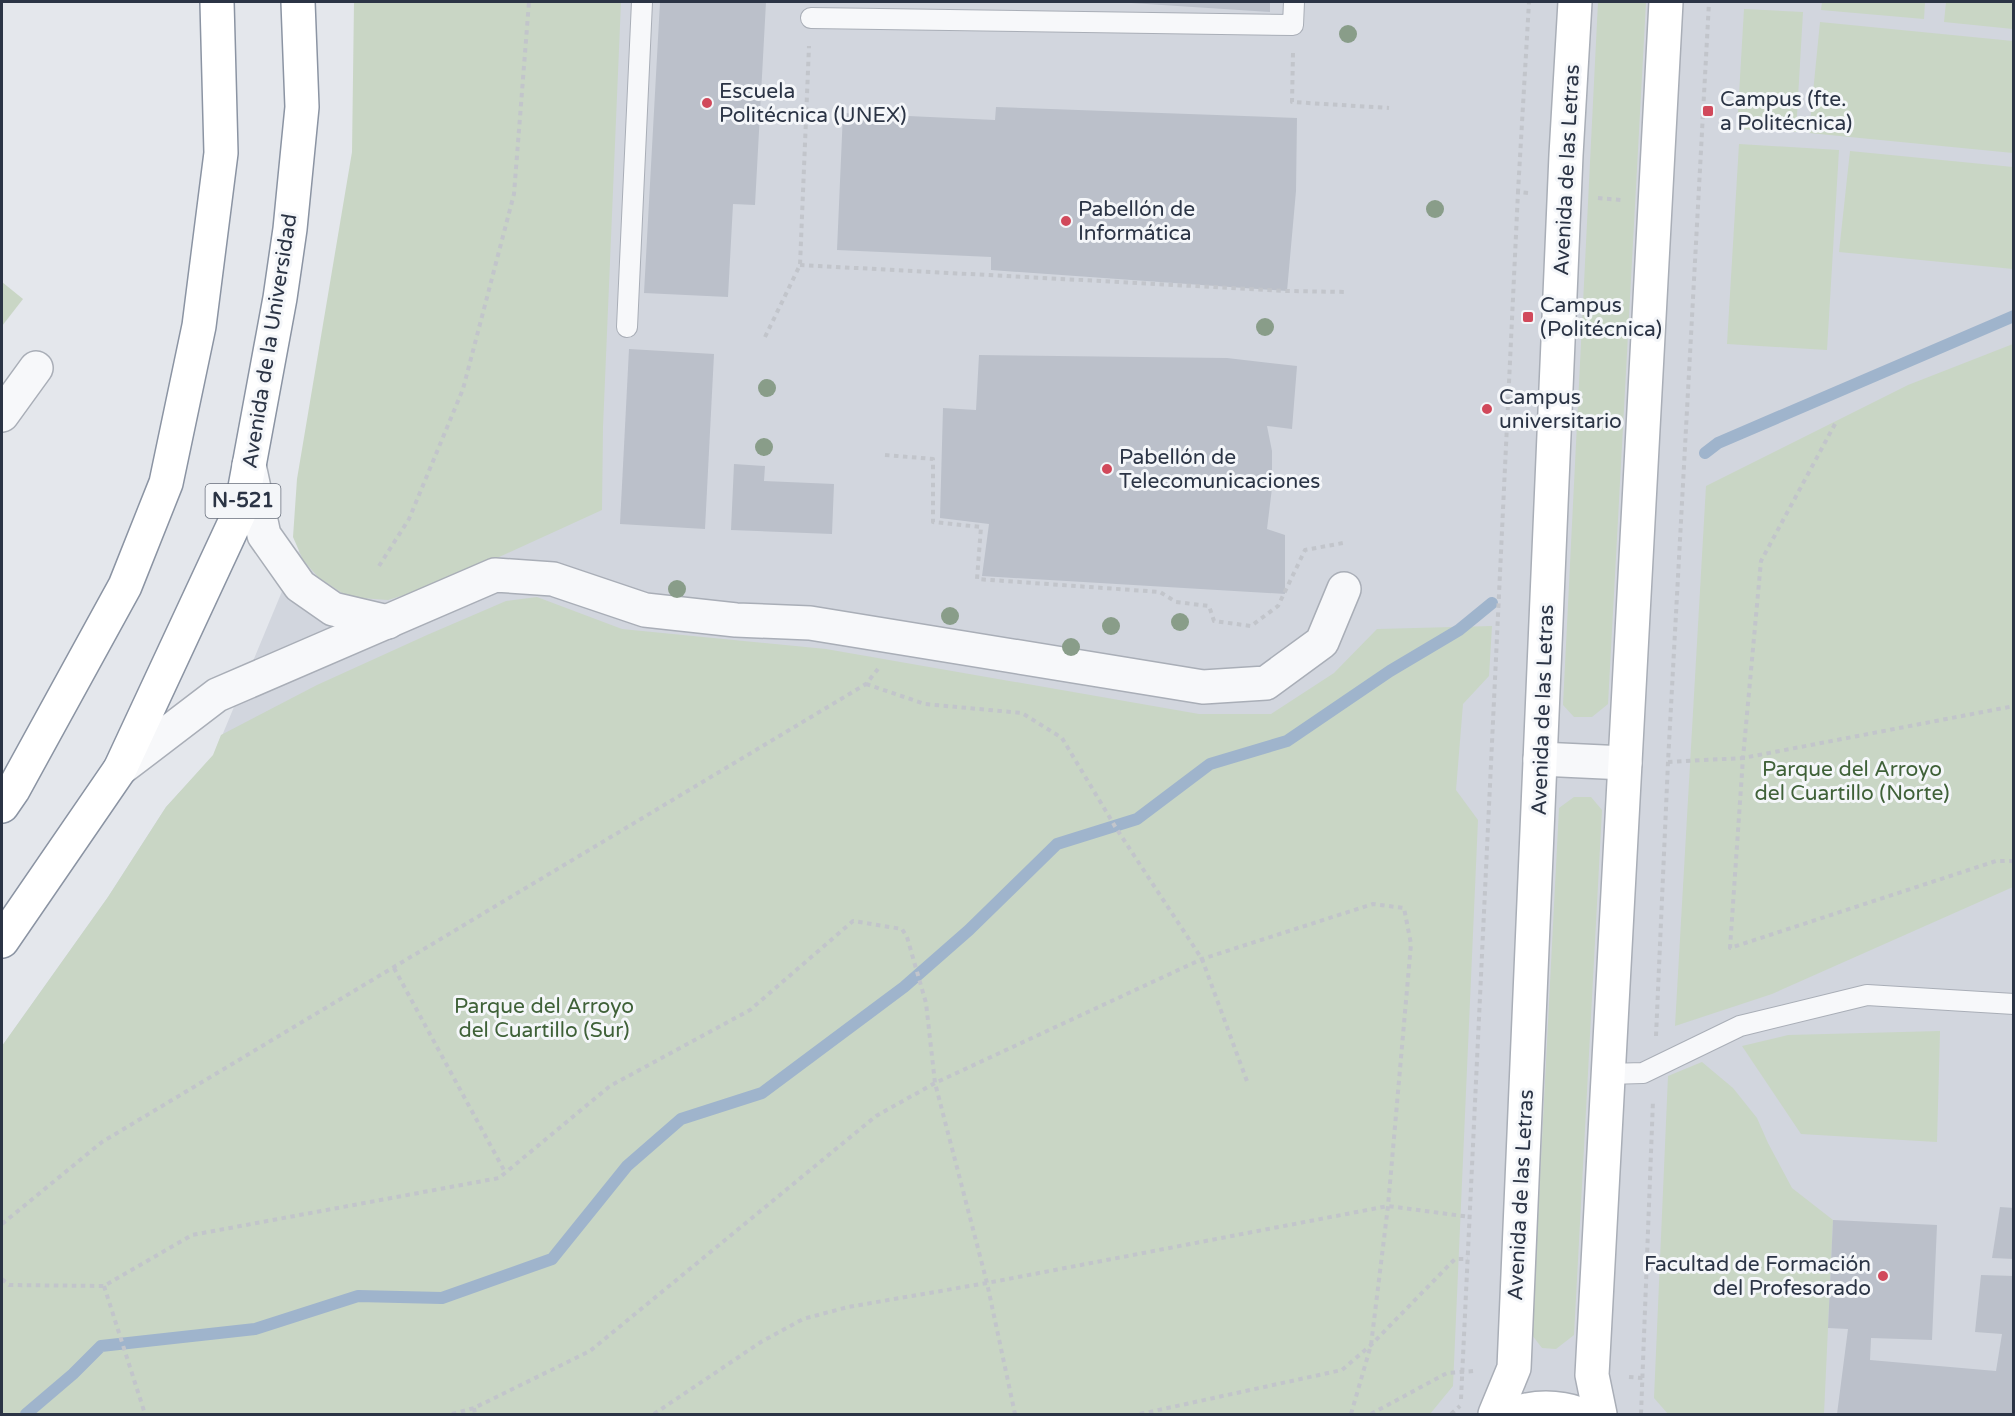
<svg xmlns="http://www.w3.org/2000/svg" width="2015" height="1416" viewBox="0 0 2015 1416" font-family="'Varela Round',sans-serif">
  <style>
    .built { fill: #d2d6de }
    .green { fill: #c9d6c5 }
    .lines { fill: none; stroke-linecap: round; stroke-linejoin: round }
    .stream { stroke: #9fb4cc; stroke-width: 12 }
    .building { fill: #bbc0ca }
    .service-casing { stroke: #a9aeb7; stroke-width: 22 }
    .minor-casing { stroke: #a9aeb7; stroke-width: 36 }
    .secondary-casing { stroke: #a9aeb7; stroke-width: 36 }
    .trunk-casing { stroke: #8b94a3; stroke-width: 36 }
    .path { stroke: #c2c5cb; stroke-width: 4; stroke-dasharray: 4.5 4.5; stroke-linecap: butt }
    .service { stroke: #f7f8fa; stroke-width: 20 }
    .minor { stroke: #f7f8fa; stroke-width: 33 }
    .secondary { stroke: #fff; stroke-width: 33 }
    .trunk { stroke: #fff; stroke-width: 33 }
    .tree { fill: #899d89 }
    .poi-dot { fill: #d1495b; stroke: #f4f6f9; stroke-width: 2 }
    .labels { text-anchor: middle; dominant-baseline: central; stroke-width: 6; stroke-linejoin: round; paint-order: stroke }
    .shield { fill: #f4f6f9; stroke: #676e7b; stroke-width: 1.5 }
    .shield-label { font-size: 20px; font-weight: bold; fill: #2b3445 }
    .poi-label { font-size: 21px; fill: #2b3445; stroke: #f4f6f9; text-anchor: start }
    .street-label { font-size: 21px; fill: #2b3445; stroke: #f4f6f9 }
    .park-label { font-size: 21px; fill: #3f6138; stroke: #f4f6f9 }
  </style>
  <rect width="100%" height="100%" fill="#e4e7ec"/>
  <!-- built -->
  <path class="built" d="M 371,2 L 2013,2 L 2013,1414 L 2,1414 L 2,1046 L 108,897 L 166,807 L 214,755 L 332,471 Z"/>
  <!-- green -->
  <g class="green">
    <path d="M 354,2 L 621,2 L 603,427 L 602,510 L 440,584 L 388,600 L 348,597 L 318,577 L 303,560 L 293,537 L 297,479 L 352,152 Z"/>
    <path d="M 1598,2 L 1646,2 L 1608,704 L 1592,717 L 1574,717 L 1563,705 Z"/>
    <path d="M 1822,2 L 1925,2 L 1924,19 L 1821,10 Z"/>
    <path d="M 1946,2 L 2013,2 L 2013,29 L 1944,22 Z"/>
    <path d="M 1744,9 L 1803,12 L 1796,132 L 1737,129 Z"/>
    <path d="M 1820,22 L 2013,41 L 2013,153 L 1809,133 Z"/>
    <path d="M 1739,144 L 1839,150 L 1827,350 L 1727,344 Z"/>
    <path d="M 1850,151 L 2013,167 L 2013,269 L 1839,252 Z"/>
    <path d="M 2,282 L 23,299 L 2,326 Z"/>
    <path d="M 2013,344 L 2013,887 L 1772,994 L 1675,1026 L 1706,486 L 1908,385 Z"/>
    <path d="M 537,597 L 622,629 L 826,649 L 1199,714 L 1271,714 L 1334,673 L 1377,629 L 1492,626 L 1489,676 L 1463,704 L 1456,790 L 1478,820 L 1453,1386 L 1430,1414 L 2,1414 L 2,1046 L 108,897 L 166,807 L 213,755 L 221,735 L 317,685 L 427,635 L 506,601 Z"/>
    <path d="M 1574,797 L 1591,797 L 1602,810 L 1574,1335 L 1556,1349 L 1542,1348 L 1532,1335 L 1559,808 Z"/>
    <path d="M 1940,1031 L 1937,1142 L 1801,1134 L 1742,1046 L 1788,1035 Z"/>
    <path d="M 1702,1062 L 1733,1088 L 1757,1118 L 1768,1143 L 1792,1188 L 1833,1220 L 1824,1414 L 1668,1414 L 1654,1398 L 1668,1076 Z"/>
  </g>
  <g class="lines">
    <!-- stream -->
    <g class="stream">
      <path d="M 1705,453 L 1718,443 L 2014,316"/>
      <path d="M 26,1414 L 73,1374 L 101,1346 L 255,1329 L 358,1296 L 442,1298 L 552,1259 L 627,1166 L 681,1119 L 762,1093 L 904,987 L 969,930 L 1057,844 L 1137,819 L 1210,764 L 1287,741 L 1390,671 L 1459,630 L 1492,603"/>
    </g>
  </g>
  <!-- building -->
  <g class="building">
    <path d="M 660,2 L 766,2 L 755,205 L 733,204 L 728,297 L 644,293 Z"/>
    <path d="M 1131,2 L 1270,2 L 1270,12 L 1131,3 Z"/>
    <path d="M 996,107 L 1297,118 L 1296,191 L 1287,291 L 991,270 L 991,257 L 837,250 L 843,113 L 995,120 Z"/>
    <path d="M 629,349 L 714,354 L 705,529 L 620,524 Z"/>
    <path d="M 979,355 L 1227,358 L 1297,366 L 1292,429 L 1267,426 L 1272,451 L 1272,488 L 1267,529 L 1285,535 L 1285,594 L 982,576 L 989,524 L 940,518 L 943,408 L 976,410 Z"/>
    <path d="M 734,464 L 765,466 L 764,481 L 834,484 L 832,534 L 731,530 Z"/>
    <path d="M 2000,1207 L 2014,1208 L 2014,1259 L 1992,1258 Z"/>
    <path d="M 1833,1220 L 1937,1225 L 1932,1340 L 1871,1338 L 1870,1360 L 1996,1371 L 2002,1334 L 1975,1332 L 1981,1275 L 2014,1276 L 2014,1414 L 1837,1414 L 1848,1329 L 1828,1328 Z"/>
  </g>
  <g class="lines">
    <defs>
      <g id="service">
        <path d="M 811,18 L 1293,25 L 1294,2"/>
        <path d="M 627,327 L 642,2"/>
        <path d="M 1608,1074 L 1643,1073 L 1740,1026 L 1867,995 L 2014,1004"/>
      </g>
      <g id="minor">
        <path d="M 2,415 L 36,368"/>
        <path d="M 249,465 L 264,535 L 300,586 L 333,609 L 388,622"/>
        <path d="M 1540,759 L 1625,763"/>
        <path d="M 120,769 L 217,695 L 495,575 L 553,579 L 645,610 L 736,620 L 810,623 L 1203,687 L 1266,683 L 1322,642 L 1344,589"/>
      </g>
      <g id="secondary">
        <path d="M 1495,1414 L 1514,1368 L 1566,155 L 1575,2"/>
        <path d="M 1512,1414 C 1535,1406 1557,1406 1580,1414"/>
        <path d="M 1600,1414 L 1592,1375 L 1666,2"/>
      </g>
      <g id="trunk">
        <path d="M 2,806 L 13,790 L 125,586 L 166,483 L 199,326 L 221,153 L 217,2"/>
        <path d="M 2,941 L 120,769 L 241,509 L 280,298 L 290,229 L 302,107 L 298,2"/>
      </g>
    </defs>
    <!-- service casing -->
    <use href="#service" class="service-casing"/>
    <!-- minor casing -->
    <use href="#minor" class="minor-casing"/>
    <!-- secondary casing -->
    <use href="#secondary" class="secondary-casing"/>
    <!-- trunk casing -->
    <use href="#trunk" class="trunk-casing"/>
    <!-- path -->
    <g class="path">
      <path d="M 1293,53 L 1292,102 L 1389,108"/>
      <path d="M 1528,193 L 1518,192 L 1529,2"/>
      <path d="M 1598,198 L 1621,200"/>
      <path d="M 800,265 L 1287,291 L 1348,292"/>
      <path d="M 765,337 L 800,265 L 809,46"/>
      <path d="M 1835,424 L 1761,561 L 1743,758 L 1730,948 L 1996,861 L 2014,861"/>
      <path d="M 885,455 L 933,459 L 933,522 L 981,527 L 977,579 L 1160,592 L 1176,602 L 1209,606 L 1214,621 L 1251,626 L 1278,606 L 1305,550 L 1343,543"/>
      <path d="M 379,566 L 409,519 L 463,389 L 514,194 L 529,2"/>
      <path d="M 866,684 L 925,704 L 1022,713 L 1062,738 L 1116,828 L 1202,959 L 1248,1084"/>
      <path d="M 1668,762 L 1743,758 L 2014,706"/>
      <path d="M 394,968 L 505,1172"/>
      <path d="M 1656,1036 L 1668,762 L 1709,2"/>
      <path d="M 2,1224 L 102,1142 L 866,684 L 878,669"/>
      <path d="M 2,1279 L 9,1285 L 104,1286 L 192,1235 L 499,1178 L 610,1086 L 750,1010 L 853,921 L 902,929 L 907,937 L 926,1003 L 935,1083 L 987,1283 L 1015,1414"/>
      <path d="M 104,1286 L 145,1414"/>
      <path d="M 1629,1377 L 1643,1378"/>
      <path d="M 1461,1399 L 1518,192"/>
      <path d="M 474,1408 L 475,1414"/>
      <path d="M 452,1414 L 474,1408 L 590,1351 L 876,1116 L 935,1083 L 1202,959 L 1373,904 L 1404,908 L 1411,944 L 1388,1206 L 1371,1345 L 1351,1414"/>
      <path d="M 654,1414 L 761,1342 L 803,1319 L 848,1307 L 987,1283 L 1388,1206 L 1470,1217"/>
      <path d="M 1140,1414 L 1342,1370 L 1371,1345 L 1455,1259 L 1468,1259"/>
      <path d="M 1371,1414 L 1447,1373 L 1474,1371"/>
      <path d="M 1451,1414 L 1460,1406"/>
      <path d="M 1641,1414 L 1653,1100"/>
    </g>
    <!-- service -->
    <use href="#service" class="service"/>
    <!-- minor -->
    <use href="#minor" class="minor"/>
    <!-- secondary -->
    <use href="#secondary" class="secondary"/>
    <!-- trunk -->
    <use href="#trunk" class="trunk"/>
  </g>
  <!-- trees -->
  <g class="tree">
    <circle cx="1348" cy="34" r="9"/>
    <circle cx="1435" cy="209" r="9"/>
    <circle cx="1265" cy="327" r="9"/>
    <circle cx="767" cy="388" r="9"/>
    <circle cx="764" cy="447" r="9"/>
    <circle cx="677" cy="589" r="9"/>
    <circle cx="950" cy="616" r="9"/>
    <circle cx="1180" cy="622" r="9"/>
    <circle cx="1111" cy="626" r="9"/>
    <circle cx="1071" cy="647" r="9"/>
  </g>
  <!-- markers -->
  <g class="poi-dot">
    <circle cx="707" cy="103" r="6"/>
    <rect x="1702" y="105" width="12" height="12" rx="3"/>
    <circle cx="1066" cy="221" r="6"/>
    <rect x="1522" y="311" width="12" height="12" rx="3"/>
    <circle cx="1487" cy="409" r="6"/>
    <circle cx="1107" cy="469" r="6"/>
    <circle cx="1883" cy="1276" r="6"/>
  </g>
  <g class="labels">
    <!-- shield labels -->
    <rect class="shield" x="205.5" y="484" width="75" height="34" rx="4.5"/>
    <g class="shield-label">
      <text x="243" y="501">N-521</text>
    </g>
    <!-- poi labels -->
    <g class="poi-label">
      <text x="719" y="91">Escuela<tspan x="719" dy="24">Politécnica (UNEX)</tspan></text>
      <text x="1720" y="99">Campus (fte.<tspan x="1720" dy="24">a Politécnica)</tspan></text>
      <text x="1078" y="209">Pabellón de<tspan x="1078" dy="24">Informática</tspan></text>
      <text x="1540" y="305">Campus<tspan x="1540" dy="24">(Politécnica)</tspan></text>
      <text x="1499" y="397">Campus<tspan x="1499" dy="24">universitario</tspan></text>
      <text x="1119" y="457">Pabellón de<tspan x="1119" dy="24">Telecomunicaciones</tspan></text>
      <text x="1871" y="1264" text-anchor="end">Facultad de Formación<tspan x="1871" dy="24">del Profesorado</tspan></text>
    </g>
    <!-- street labels -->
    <g class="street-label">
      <text transform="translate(1567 170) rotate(-87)">Avenida de las Letras</text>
      <text transform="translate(270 341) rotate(-81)">Avenida de la Universidad</text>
      <text transform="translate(1543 710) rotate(-88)">Avenida de las Letras</text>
      <text transform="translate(1521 1195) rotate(-87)">Avenida de las Letras</text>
    </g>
    <!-- park labels -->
    <g class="park-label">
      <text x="1852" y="769">Parque del Arroyo<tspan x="1852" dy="24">del Cuartillo (Norte)</tspan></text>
      <text x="544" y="1006">Parque del Arroyo<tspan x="544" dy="24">del Cuartillo (Sur)</tspan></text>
    </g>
  </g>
  <!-- border -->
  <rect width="2015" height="1416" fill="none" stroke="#2b3445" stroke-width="6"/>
</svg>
